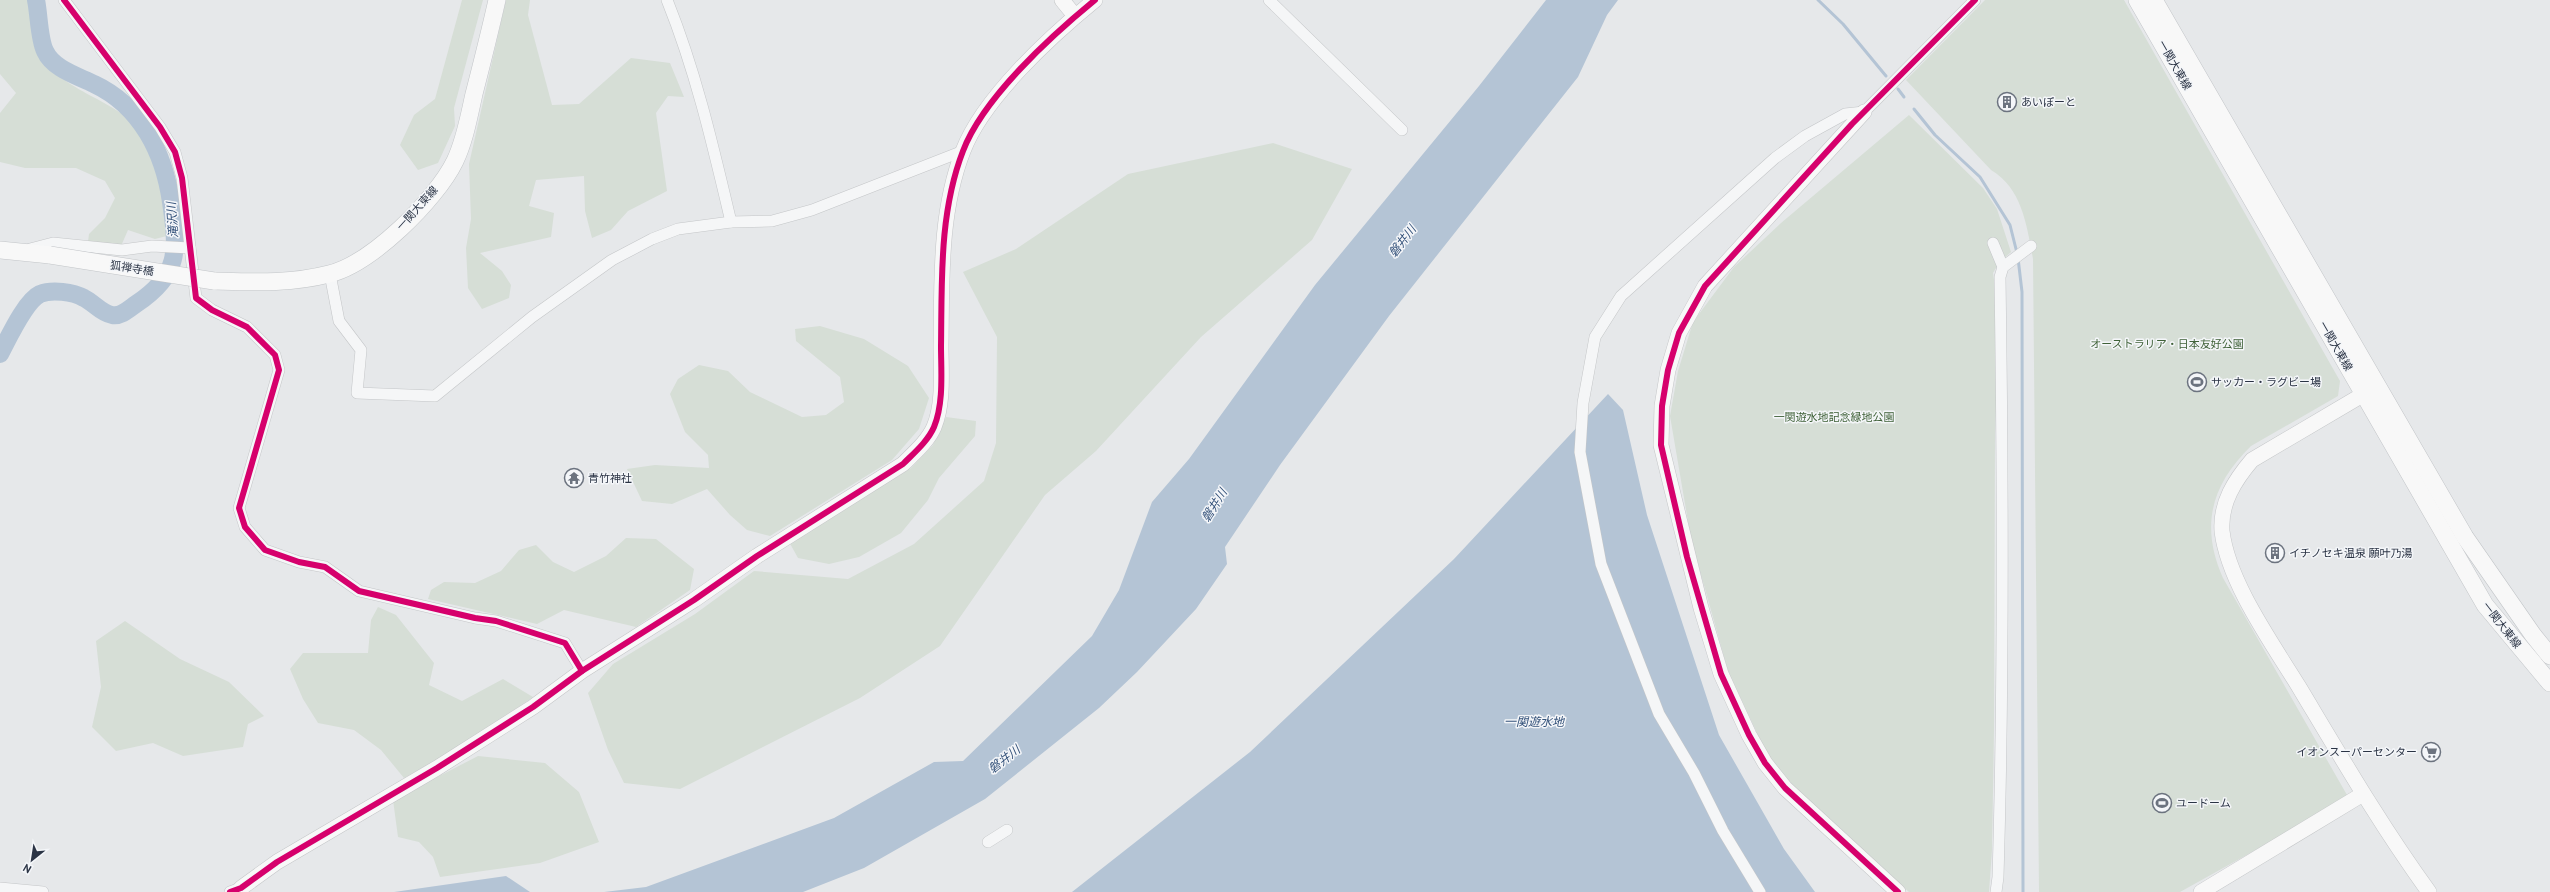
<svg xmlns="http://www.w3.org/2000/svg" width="2550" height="892" viewBox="0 0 2550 892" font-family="'PT Sans','Noto Sans JP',sans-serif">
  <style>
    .green { fill: #d6ded6 }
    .water { fill: #b4c4d5 }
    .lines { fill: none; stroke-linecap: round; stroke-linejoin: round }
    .stream { stroke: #b4c4d5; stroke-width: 3 }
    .river { stroke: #b4c4d5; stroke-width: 18 }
    .street-casing { stroke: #c4c6c8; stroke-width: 12 }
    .secondary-casing { stroke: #c4c6c8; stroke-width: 16 }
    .primary-casing { stroke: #c2c5c8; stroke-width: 18 }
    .street { stroke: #f5f6f7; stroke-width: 11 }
    .secondary { stroke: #f8f8f8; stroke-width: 15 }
    .primary { stroke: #f8f8f8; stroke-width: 17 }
    .primary-bridge-casing { stroke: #c2c5c8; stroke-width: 18; stroke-linecap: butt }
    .primary-bridge { stroke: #f8f8f8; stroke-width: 17 }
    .cycleway-casing { stroke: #f4f6f9; stroke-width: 8 }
    .cycleway { stroke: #d6006c; stroke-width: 6 }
    .labels { text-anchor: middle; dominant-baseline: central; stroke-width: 3; stroke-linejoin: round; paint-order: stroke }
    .street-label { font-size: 11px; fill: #2b3445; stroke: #f4f6f9 }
    .poi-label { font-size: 11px; fill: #2b3445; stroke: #f4f6f9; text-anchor: start }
    .park-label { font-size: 11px; fill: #3f6138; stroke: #f4f6f9 }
    .water-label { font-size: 12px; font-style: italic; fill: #34527a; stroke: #f4f6f9 }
  </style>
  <rect width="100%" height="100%" fill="#e6e8ea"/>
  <!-- green -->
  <g class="green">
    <path d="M 0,0 L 29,0 C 30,19 33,43 43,59 C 53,76 80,90 97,99 C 111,107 126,114 136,127 C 158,152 166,201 170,233 L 167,236 L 155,239 L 128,230 L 121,246 L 87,250 L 89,234 L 105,218 L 115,198 L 105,181 L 76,168 L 25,168 L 0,162 L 0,113 L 16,93 L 0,74 Z"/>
    <path d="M 462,0 L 483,0 L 454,108 L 455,126 L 438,163 L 418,170 L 400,145 L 414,115 L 435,99 Z"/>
    <path d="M 506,0 L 530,0 L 528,15 L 552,105 L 579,104 L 631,58 L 670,63 L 684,97 L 668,96 L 656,113 L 667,191 L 628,211 L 611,230 L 592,238 L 585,211 L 584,176 L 536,180 L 529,206 L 554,213 L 551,237 L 480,253 L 502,271 L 511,285 L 509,298 L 482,309 L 468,288 L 466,248 L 471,219 L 469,164 Z"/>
    <path d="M 1985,0 L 2124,0 L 2340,381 L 2338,396 L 2251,446 C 2211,485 2200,526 2223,578 L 2347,795 L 2344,801 L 2180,892 L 2039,892 L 2033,259 C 2027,226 2022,188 1991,170 L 1906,80 Z"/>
    <path d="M 1909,115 L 1983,188 L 1997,209 L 2011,252 L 1999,263 L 1993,273 L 1999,312 L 1995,434 L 1994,730 L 1992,850 L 1989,892 L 1909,892 L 1787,781 L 1765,750 L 1728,671 L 1691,539 L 1670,416 L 1678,371 L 1693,322 L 1734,267 L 1781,223 Z"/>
    <path d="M 1273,143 L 1352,169 L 1312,240 L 1201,337 L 1096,451 L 1045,495 L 940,646 L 860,698 L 680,789 L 624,783 L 608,750 L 588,693 L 613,664 L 695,614 L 754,571 L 848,579 L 914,544 L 984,481 L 996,443 L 997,337 L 963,272 L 1016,249 L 1128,174 Z"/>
    <path d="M 820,326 L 864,339 L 908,366 L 929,398 L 919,429 L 892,460 L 770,536 L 747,530 L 730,515 L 707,489 L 672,504 L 642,501 L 627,469 L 655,465 L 709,468 L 708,455 L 685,432 L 670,394 L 678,379 L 699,365 L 728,371 L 750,392 L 802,417 L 826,415 L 844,402 L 840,377 L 796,341 L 795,329 Z"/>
    <path d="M 946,417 L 976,421 L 975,436 L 939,478 L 928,500 L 901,533 L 859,557 L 829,564 L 798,558 L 788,540 L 910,469 L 933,445 Z"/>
    <path d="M 626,538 L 656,539 L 694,569 L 690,590 L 636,627 L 564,610 L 537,624 L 428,599 L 431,590 L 444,582 L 475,583 L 501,571 L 519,550 L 536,545 L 553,562 L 574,572 L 606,556 Z"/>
    <path d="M 378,607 L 396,615 L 434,663 L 429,685 L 462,701 L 503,679 L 533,697 L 465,744 L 404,778 L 381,750 L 354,730 L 318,723 L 303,699 L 290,669 L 303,653 L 368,653 L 371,620 Z"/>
    <path d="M 125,621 L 180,659 L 229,682 L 264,716 L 248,724 L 243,747 L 183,756 L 153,743 L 116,751 L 92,727 L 101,687 L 96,641 Z"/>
    <path d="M 478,756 L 545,763 L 579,792 L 599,842 L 540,863 L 440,877 L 433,857 L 419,842 L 398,837 L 393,800 Z"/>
  </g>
  <!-- water -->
  <g class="water">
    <path d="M 1546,0 L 1618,0 L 1607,15 L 1578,77 L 1389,316 L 1280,465 L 1225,547 L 1227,564 L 1196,609 L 1137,672 L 1099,708 L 985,799 L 864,868 L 803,892 L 604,892 L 646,887 L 834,818 L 934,762 L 963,761 L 1092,636 L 1119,590 L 1152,502 L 1189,459 L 1315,285 L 1479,86 Z"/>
    <path d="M 1608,394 L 1623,410 L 1647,515 L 1719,735 L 1784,849 L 1815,892 L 1072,892 L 1250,752 L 1454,559 Z"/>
    <path d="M 506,876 L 530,892 L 394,892 Z"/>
  </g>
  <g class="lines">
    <!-- stream -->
    <g class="stream">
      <path d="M 1818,0 L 1843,24 L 1886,76"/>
      <path d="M 1898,89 L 1904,97"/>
      <path d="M 1914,109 L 1935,135 L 1980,177 L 2010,225 L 2017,253"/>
      <path d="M 2018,258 L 2022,292 L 2023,892"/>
    </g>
    <!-- river -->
    <path class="river" d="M 0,354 C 8,339 25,301 40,294 C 52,289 73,292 84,298 C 94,303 101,313 112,315 C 121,317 130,308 136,304 C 180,275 178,251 171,202 C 164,153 141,106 94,84 C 78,76 53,69 45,51 C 39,39 39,14 36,0"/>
    <defs>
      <g id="street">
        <path d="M 64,0 L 160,127 L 175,152 L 182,178 L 196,298 L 212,310 L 247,327 L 275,355 L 279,370 L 239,508 L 245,527 L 265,550 L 299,562 L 325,567 L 359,591 L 475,618 L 496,621 L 565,643 L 582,671"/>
        <path d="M 667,0 C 696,72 713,146 731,222"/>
        <path d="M 1269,0 L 1402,130"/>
        <path d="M 1993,243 L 2003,267"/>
        <path d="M 30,249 L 53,243 L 122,250 L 152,246 L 190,248"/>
        <path d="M 330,274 L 339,321 L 361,350 L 357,393 L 435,396 L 532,317 L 612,260 L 652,239 L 678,229 L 731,222 L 772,221 L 812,210 L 963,151"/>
        <path d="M 988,842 L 1007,830"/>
        <path d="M 0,888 L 43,892"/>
        <path d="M 230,892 L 241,888 L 241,892"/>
        <path d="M 1760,892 L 1723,831 L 1694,773 L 1659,714 L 1601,564 L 1580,452 L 1583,403 L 1595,337 L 1621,296 L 1775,158 L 1805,136 L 1845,114 L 1864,112 L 1975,0"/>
        <path d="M 1996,892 L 1998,877 C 2004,677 2003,478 2000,277 L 2003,267 L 2031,246"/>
      </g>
      <g id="secondary">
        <path d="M 1062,0 L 1075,16"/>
        <path d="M 1864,112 L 1705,286 L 1679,333 L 1668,370 L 1662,406 L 1661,445 L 1701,608 L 1721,674 L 1749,735 L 1765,763 L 1785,788 L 1898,892"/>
        <path d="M 2364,394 L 2252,460 C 2235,480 2220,503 2222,531 C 2228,582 2272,643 2299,687 C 2341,757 2381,826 2429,892"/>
        <path d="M 241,888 L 277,862 L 437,768 L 533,707 L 582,671 L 694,600 L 757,556 L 903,464 C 914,453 928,441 934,427 C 944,403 941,371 941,346 C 942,281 939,213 963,151 C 983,98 1051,36 1095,0"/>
        <path d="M 2201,892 L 2363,794"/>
      </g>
      <g id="primary">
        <path d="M 2137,0 L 2485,605 L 2550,683"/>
        <path d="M 2154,0 L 2465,537 L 2533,635 L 2550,656"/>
        <path d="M 0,250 L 50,255"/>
        <path d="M 214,281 C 253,282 290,284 329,274 C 371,264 436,200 455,161 C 465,140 469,116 474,94 C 482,63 490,31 497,0"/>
      </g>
    </defs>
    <!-- street casing -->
    <use href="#street" class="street-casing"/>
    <!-- secondary casing -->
    <use href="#secondary" class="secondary-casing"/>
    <!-- primary casing -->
    <use href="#primary" class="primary-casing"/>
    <!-- street -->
    <use href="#street" class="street"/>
    <!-- secondary -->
    <use href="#secondary" class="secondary"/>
    <!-- primary -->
    <use href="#primary" class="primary"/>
    <defs>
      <path id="primary-bridge" d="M 50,255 L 214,281"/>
    </defs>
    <!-- primary-bridge casing -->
    <use href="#primary-bridge" class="primary-bridge-casing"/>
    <!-- primary-bridge -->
    <use href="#primary-bridge" class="primary-bridge"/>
    <defs>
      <g id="cycleway">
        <path d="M 64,0 L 160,127 L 175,152 L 182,178 L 196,298 L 212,310 L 247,327 L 275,355 L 279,370 L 239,508 L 245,527 L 265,550 L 299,562 L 325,567 L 359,591 L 475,618 L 496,621 L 565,643 L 582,671"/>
        <path d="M 230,892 L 241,888 L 277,862 L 437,768 L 533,707 L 582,671 L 694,600 L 757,556 L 903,464 C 914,453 928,441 934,427 C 944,403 941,371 941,346 C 942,281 939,213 963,151 C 983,98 1051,36 1095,0"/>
        <path d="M 1898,892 L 1785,788 L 1765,763 L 1749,735 L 1721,674 L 1687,557 L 1661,445 L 1662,406 L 1668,370 L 1679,333 L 1705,286 L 1852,124 L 1975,0"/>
      </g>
    </defs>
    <!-- cycleway casing -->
    <use href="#cycleway" class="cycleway-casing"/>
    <!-- cycleway -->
    <use href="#cycleway" class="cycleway"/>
  </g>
  <!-- icons -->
  <defs>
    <symbol id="building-ring" viewBox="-11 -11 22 22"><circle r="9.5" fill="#f4f6f9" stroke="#6c737f" stroke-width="1.5"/><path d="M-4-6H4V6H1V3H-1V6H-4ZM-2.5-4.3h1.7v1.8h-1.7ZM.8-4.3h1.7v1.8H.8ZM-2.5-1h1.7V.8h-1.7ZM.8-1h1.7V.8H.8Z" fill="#6c737f"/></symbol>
    <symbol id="stadium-ring" viewBox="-11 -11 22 22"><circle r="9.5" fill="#f4f6f9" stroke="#6c737f" stroke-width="1.5"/><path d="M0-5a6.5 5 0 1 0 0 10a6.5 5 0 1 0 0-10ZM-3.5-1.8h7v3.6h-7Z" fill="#6c737f"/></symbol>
    <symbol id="temple-ring" viewBox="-11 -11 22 22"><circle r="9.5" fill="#f4f6f9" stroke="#6c737f" stroke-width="1.5"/><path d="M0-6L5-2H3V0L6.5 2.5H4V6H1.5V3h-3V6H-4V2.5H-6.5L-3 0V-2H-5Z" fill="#6c737f"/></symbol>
    <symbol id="supermarket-ring" viewBox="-11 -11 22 22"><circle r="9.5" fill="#f4f6f9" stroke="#6c737f" stroke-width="1.5"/><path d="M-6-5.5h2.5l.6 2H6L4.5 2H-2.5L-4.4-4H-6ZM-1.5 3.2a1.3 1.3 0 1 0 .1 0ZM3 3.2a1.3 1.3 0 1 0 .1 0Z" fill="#6c737f"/></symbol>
  </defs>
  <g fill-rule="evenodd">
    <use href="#building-ring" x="1996" y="91" width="22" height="22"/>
    <use href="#stadium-ring" x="2186" y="371" width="22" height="22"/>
    <use href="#temple-ring" x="563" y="467" width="22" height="22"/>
    <use href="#building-ring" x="2264" y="542" width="22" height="22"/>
    <use href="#supermarket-ring" x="2420" y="741" width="22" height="22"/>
    <use href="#stadium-ring" x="2151" y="792" width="22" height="22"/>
  </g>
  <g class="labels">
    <!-- street labels -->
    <g class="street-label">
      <text transform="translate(2175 65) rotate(60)">一関大東線</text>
      <text transform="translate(417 208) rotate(-48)">一関大東線</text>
      <text transform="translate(132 268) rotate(9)">狐禅寺橋</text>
      <text transform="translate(2336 346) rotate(60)">一関大東線</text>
      <text transform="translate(2502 625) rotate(52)">一関大東線</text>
    </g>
    <!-- poi labels -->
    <g class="poi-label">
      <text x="2021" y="102">あいぽーと</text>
      <text x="2211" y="382">サッカー・ラグビー場</text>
      <text x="588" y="478">青竹神社</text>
      <text x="2289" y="553">イチノセキ温泉 願叶乃湯</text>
      <text x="2417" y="752" text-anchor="end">イオンスーパーセンター</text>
      <text x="2176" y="803">ユードーム</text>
    </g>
    <!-- park labels -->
    <g class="park-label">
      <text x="2167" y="344">オーストラリア・日本友好公園</text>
      <text x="1834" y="417">一関遊水地記念緑地公園</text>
    </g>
    <!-- water labels -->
    <g class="water-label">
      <text transform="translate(172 220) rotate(-94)">滝沢川</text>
      <text transform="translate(1402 241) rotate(-53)">磐井川</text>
      <text transform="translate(1214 505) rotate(-58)">磐井川</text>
      <text x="1534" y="721">一関遊水地</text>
      <text transform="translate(1004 759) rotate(-38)">磐井川</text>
    </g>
  </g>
  <!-- north arrow -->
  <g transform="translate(32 860) rotate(210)" stroke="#f4f6f9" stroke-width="3" paint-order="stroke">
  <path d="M0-3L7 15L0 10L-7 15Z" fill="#2b3445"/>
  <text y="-6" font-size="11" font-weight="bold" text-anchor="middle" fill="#2b3445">N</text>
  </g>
</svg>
